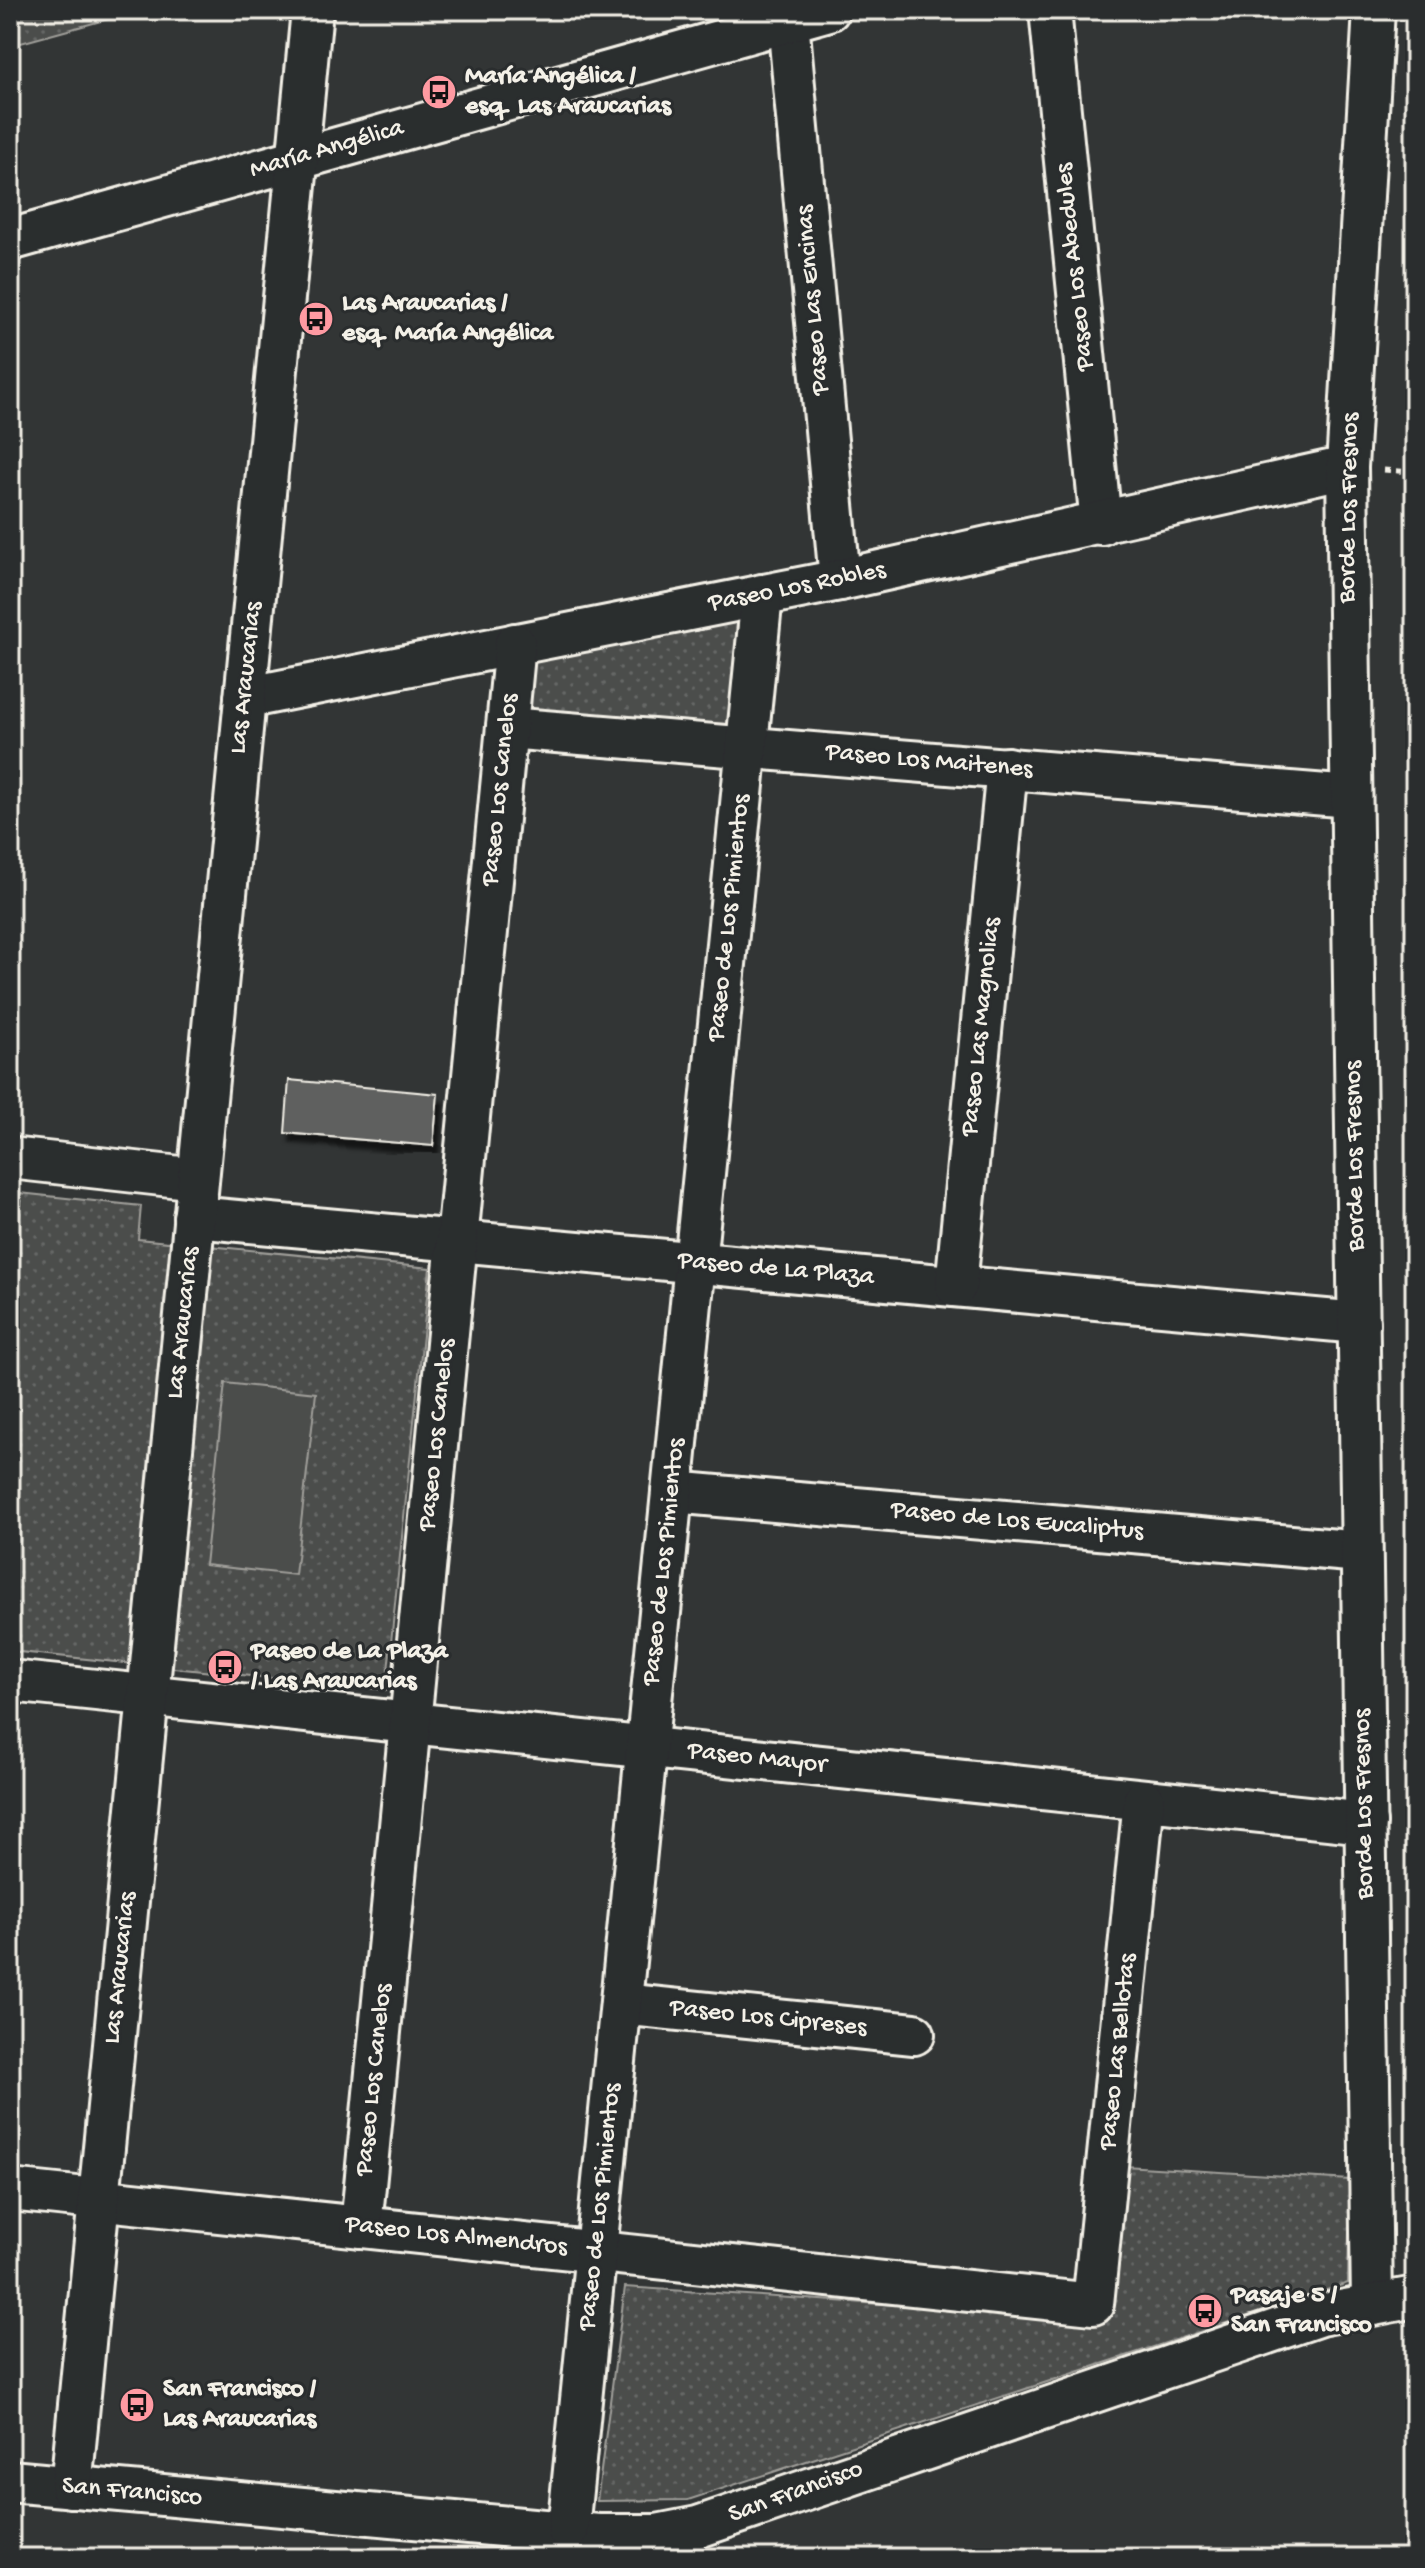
<svg xmlns="http://www.w3.org/2000/svg" width="1425" height="2568" viewBox="0 0 1425 2568" font-family="'Gochi Hand',sans-serif">
  <style>
    .green { fill: url(#green-dots); stroke: #a09f9a; stroke-width: 2 }
    .pitch { fill: #4b4d4c; stroke: #a09f9a; stroke-width: 2 }
    .building { fill: #5f605f; stroke: #f4f1e8; stroke-width: 2; filter: url(#shadow) }
    .lines { fill: none; stroke-linecap: round; stroke-linejoin: round }
    .minor-casing { stroke: #f4f1e8; stroke-width: 46 }
    .path { stroke: #f4f1e8; stroke-width: 5; stroke-dasharray: 6 6; stroke-linecap: butt }
    .minor { stroke: #2a2d2e; stroke-width: 40 }
    .labels { text-anchor: middle; dominant-baseline: central; stroke-width: 6; stroke-linejoin: round; paint-order: stroke }
    .poi-label { font-size: 26px; font-weight: bold; fill: #f4f1e8; stroke: #2a2d2e; text-anchor: start }
    .street-label { font-size: 26px; fill: #f4f1e8; stroke: #2a2d2e }
  </style>
  <defs>
    <pattern id="green-dots" width="8" height="8" patternUnits="userSpaceOnUse" patternTransform="scale(2)"><rect width="8" height="8" fill="#4b4d4c"/><path d="M2 2h.1M6 6h.1" fill="none" stroke="#666766" stroke-width="1.8" stroke-linecap="round"/></pattern>
    <filter id="shadow"><feDropShadow dx="5" dy="9" stdDeviation="2" flood-color="#0009"/></filter>
  </defs>
  <rect width="100%" height="100%" fill="#323535"/>
  <filter id="ink" filterUnits="userSpaceOnUse"><feTurbulence type="fractalNoise" baseFrequency=".0125" numOctaves="2"/><feDisplacementMap in="SourceGraphic" scale="16" xChannelSelector="R" yChannelSelector="G"/><feConvolveMatrix kernelMatrix="1 2 1 2 8 2 1 2 1" color-interpolation-filters="sRGB"/></filter>
  <g filter="url(#ink)">
    <!-- green -->
    <g class="green">
      <path d="M 10,10 L 141,10 L 10,46 Z"/>
      <path d="M 737,616 L 743,629 L 734,734 L 519,720 L 525,662 Z"/>
      <path d="M 10,1192 L 141,1206 L 138,1239 L 430,1268 L 386,1690 L 10,1651 Z"/>
      <path d="M 1124,2166 L 1350,2180 L 1348,2283 L 688,2500 L 597,2501 L 625,2287 L 1107,2319 Z"/>
    </g>
    <!-- pitch -->
    <path class="pitch" d="M 225,1383 L 316,1393 L 295,1575 L 205,1565 Z"/>
    <!-- building -->
    <path class="building" d="M 289,1080 L 438,1094 L 433,1146 L 285,1133 Z"/>
    <g class="lines">
      <defs>
        <g id="minor">
          <path d="M 1050,10 L 1101,524"/>
          <path d="M 788,21 L 840,580"/>
          <path d="M 10,240 L 829,10"/>
          <path d="M 245,698 L 840,580 L 1347,467"/>
          <path d="M 507,728 L 1351,797"/>
          <path d="M 10,1158 L 198,1179"/>
          <path d="M 194,1217 L 1359,1323"/>
          <path d="M 956,1286 L 1007,768"/>
          <path d="M 672,1492 L 1361,1552"/>
          <path d="M 10,1681 L 1366,1823"/>
          <path d="M 621,2004 L 914,2034"/>
          <path d="M 10,2190 L 1093,2304 L 1144,1800"/>
          <path d="M 361,2227 L 515,644"/>
          <path d="M 1372,2303 L 1347,467 L 1374,10"/>
          <path d="M 10,2481 L 598,2535 L 657,2535 L 698,2527 L 1320,2315 L 1415,2297"/>
          <path d="M 71,2487 L 312,10"/>
          <path d="M 568,2530 L 762,595"/>
        </g>
      </defs>
      <!-- minor casing -->
      <use href="#minor" class="minor-casing"/>
      <!-- path -->
      <g class="path">
        <path d="M 1384,470 L 1415,472"/>
        <path d="M 10,1289 L 20,1197"/>
      </g>
      <!-- minor -->
      <use href="#minor" class="minor"/>
    </g>
  </g>
  <!-- icons -->
  <defs>
    <symbol id="bus-disc" viewBox="-11 -11 22 22"><circle r="9.5" fill="#ff9aa2" stroke="#2a2d2e"/><path d="M-5-6H5V4H4V6H2V4H-2V6H-4V4H-5ZM-3.5-4V0h7V-4ZM-3.5 1.2v1.5H-2V1.2ZM2 1.2v1.5H3.5V1.2Z" fill="#111"/></symbol>
  </defs>
  <g fill-rule="evenodd">
    <use href="#bus-disc" x="419" y="72" width="40" height="40"/>
    <use href="#bus-disc" x="296" y="299" width="40" height="40"/>
    <use href="#bus-disc" x="205" y="1647" width="40" height="40"/>
    <use href="#bus-disc" x="1185" y="2291" width="40" height="40"/>
    <use href="#bus-disc" x="117" y="2385" width="40" height="40"/>
  </g>
  <g class="labels">
    <!-- poi labels -->
    <g class="poi-label">
      <text x="465" y="77">María Angélica /<tspan x="465" dy="30">esq. Las Araucarias</tspan></text>
      <text x="342" y="304">Las Araucarias /<tspan x="342" dy="30">esq. María Angélica</tspan></text>
      <text x="251" y="1652">Paseo de La Plaza<tspan x="251" dy="30">/ Las Araucarias</tspan></text>
      <text x="1231" y="2296">Pasaje 5 /<tspan x="1231" dy="30">San Francisco</tspan></text>
      <text x="163" y="2390">San Francisco /<tspan x="163" dy="30">Las Araucarias</tspan></text>
    </g>
    <!-- street labels -->
    <g class="street-label">
      <text transform="translate(327 150) rotate(-16)">María Angélica</text>
      <text transform="translate(1076 267) rotate(-96)">Paseo Los Abedules</text>
      <text transform="translate(814 300) rotate(-95)">Paseo Las Encinas</text>
      <text transform="translate(1350 508) rotate(-89)">Borde Los Fresnos</text>
      <text transform="translate(797 588) rotate(-11)">Paseo Los Robles</text>
      <text transform="translate(247 678) rotate(-84)">Las Araucarias</text>
      <text transform="translate(929 762) rotate(5)">Paseo Los Maitenes</text>
      <text transform="translate(501 790) rotate(-84)">Paseo Los Canelos</text>
      <text transform="translate(730 918) rotate(-84)">Paseo de Los Pimientos</text>
      <text transform="translate(982 1027) rotate(-84)">Paseo Las Magnolias</text>
      <text transform="translate(1356 1156) rotate(-91)">Borde Los Fresnos</text>
      <text transform="translate(776 1270) rotate(5)">Paseo de La Plaza</text>
      <text transform="translate(184 1323) rotate(-84)">Las Araucarias</text>
      <text transform="translate(438 1435) rotate(-84)">Paseo Los Canelos</text>
      <text transform="translate(1017 1522) rotate(5)">Paseo de Los Eucaliptus</text>
      <text transform="translate(665 1562) rotate(-84)">Paseo de Los Pimientos</text>
      <text transform="translate(757 1759) rotate(6)">Paseo Mayor</text>
      <text transform="translate(1365 1804) rotate(-91)">Borde Los Fresnos</text>
      <text transform="translate(121 1968) rotate(-84)">Las Araucarias</text>
      <text transform="translate(768 2019) rotate(6)">Paseo Los Cipreses</text>
      <text transform="translate(1119 2052) rotate(-84)">Paseo Las Bellotas</text>
      <text transform="translate(375 2080) rotate(-84)">Paseo Los Canelos</text>
      <text transform="translate(601 2207) rotate(-84)">Paseo de Los Pimientos</text>
      <text transform="translate(456 2237) rotate(6)">Paseo Los Almendros</text>
      <text transform="translate(132 2493) rotate(5)">San Francisco</text>
      <text transform="translate(796 2493) rotate(-20)">San Francisco</text>
    </g>
  </g>
  <!-- margin -->
  <rect width="1425" height="2568" fill="none" stroke="#2a2d2e" stroke-width="40"/>
  <rect x="20" y="20" width="1385" height="2528" fill="none" stroke="#f4f1e8" stroke-width="3" filter="url(#ink)"/>
</svg>
